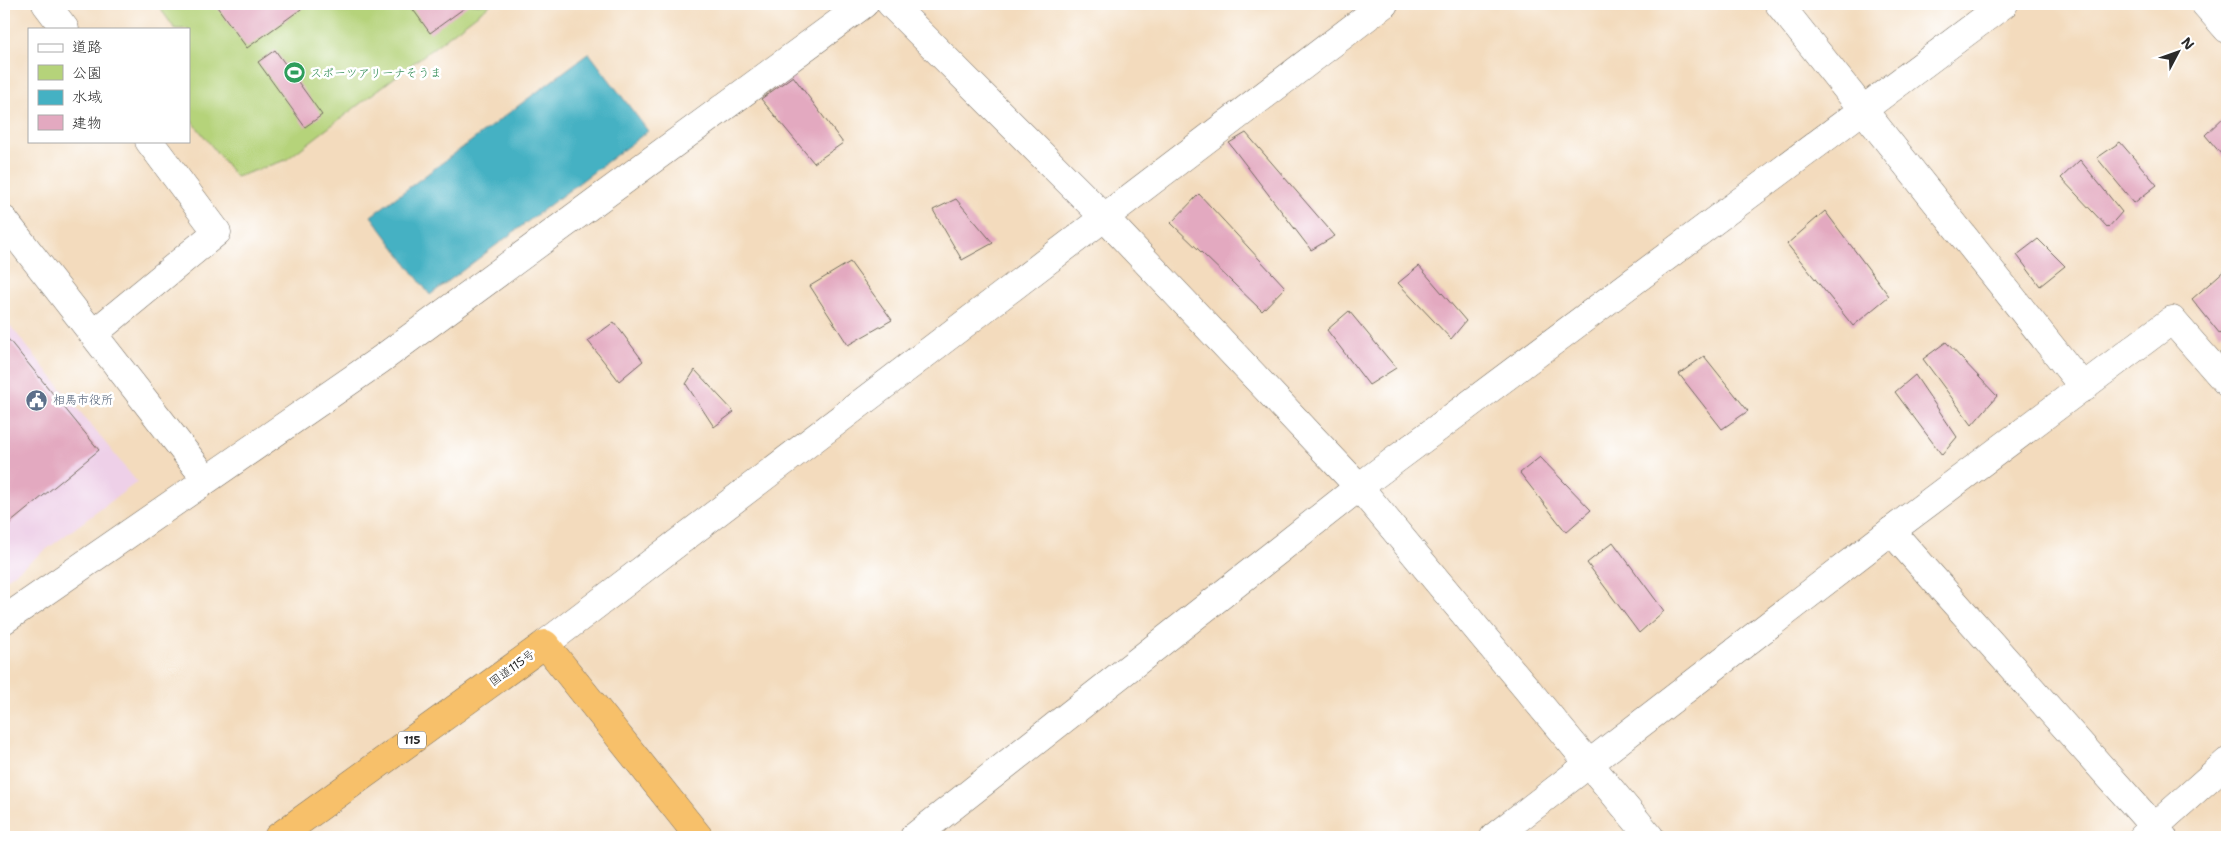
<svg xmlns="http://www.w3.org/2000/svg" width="2231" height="841" viewBox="0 0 2231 841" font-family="'Shantell Sans','Klee One',sans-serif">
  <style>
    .built { fill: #eed0e8 }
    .green { fill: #b5d37a; stroke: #707f52 }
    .water { fill: #45b1c3; stroke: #386e77 }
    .building { fill: #e3a9c0 }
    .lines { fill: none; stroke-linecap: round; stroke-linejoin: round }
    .minor-casing { stroke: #71695e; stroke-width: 29 }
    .highway-casing { stroke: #71695e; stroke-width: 29 }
    .minor { stroke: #fff; stroke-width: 28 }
    .highway { stroke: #f7c06b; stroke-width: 28 }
    .labels { text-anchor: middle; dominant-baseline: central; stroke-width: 5; stroke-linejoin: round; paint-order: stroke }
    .shield { fill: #fff; stroke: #6b6b6b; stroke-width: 1 }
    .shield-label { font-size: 11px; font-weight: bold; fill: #2b2b2b }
    .leisure-label { font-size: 12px; fill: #27864d; stroke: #fff; text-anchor: start }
    .service-label { font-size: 12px; fill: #4e5e75; stroke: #fff; text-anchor: start }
    .street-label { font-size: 12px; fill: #2b2b2b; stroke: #fff }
  </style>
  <rect width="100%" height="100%" fill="#fff"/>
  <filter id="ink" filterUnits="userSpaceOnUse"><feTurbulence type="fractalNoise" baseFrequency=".02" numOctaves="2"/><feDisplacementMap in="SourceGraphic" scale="10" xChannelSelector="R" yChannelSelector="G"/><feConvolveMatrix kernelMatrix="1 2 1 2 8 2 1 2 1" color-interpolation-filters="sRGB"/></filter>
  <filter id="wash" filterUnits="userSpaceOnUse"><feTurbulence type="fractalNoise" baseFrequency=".0096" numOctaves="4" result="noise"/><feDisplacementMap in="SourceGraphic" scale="20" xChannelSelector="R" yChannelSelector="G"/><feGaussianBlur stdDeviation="1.12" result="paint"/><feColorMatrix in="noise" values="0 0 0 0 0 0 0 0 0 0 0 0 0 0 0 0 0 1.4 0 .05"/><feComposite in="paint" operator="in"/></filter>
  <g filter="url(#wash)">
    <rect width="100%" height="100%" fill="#f3dbbd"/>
    <!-- built -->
    <path class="built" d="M 4,318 L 137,482 L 4,581 Z"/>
    <!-- green -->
    <path class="green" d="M 157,4 L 491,4 L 286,160 L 236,177 L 189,117 L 189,29 L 175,29 Z"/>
    <!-- water -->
    <path class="water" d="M 589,53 L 648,131 L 430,295 L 371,216 Z"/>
    <g id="blocks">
      <!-- building -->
      <g class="building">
        <path d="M 215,4 L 308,4 L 247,48 Z"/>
        <path d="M 409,4 L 470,4 L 430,33 Z"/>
        <path d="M 275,50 L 322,115 L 305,127 L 258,62 Z"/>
        <path d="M 793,76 L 843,143 L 814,163 L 761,99 Z"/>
        <path d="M 2227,114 L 2227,161 L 2205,135 Z"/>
        <path d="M 1246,133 L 1335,236 L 1311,250 L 1229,143 Z"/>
        <path d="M 2120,142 L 2157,185 L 2134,203 L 2097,158 Z"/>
        <path d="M 2080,160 L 2122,212 L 2108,228 L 2061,178 Z"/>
        <path d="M 1199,194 L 1285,287 L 1262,311 L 1171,223 Z"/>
        <path d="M 956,199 L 993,243 L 962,260 L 933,210 Z"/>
        <path d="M 1825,211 L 1889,296 L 1853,326 L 1787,244 Z"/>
        <path d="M 2038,239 L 2065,266 L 2040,286 L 2017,255 Z"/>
        <path d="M 850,262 L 892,320 L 848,345 L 810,286 Z"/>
        <path d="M 1419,266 L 1466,321 L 1451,339 L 1398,283 Z"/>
        <path d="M 2227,268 L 2227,328 L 2220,334 L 2192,299 Z"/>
        <path d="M 1349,311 L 1396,368 L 1369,385 L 1327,330 Z"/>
        <path d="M 614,322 L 643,361 L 619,381 L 588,341 Z"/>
        <path d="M 4,334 L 99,450 L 4,528 Z"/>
        <path d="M 1946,342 L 1997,396 L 1972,425 L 1923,359 Z"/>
        <path d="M 1704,356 L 1748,411 L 1722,429 L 1679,374 Z"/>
        <path d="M 695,370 L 734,412 L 714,427 L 686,384 Z"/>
        <path d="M 1915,375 L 1957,437 L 1942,455 L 1895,392 Z"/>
        <path d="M 1540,457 L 1591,510 L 1566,532 L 1520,473 Z"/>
        <path d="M 1613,542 L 1664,611 L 1639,633 L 1587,563 Z"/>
      </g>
    </g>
  </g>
  <g filter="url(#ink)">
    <use href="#blocks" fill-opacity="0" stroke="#71695e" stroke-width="1"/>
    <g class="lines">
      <defs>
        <g id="minor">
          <path d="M 46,4 L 65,29"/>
          <path d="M 891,4 L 1104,217 L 1359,487 L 1650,837"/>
          <path d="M 1779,4 L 2084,388"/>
          <path d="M 2205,4 L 2227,29"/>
          <path d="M 4,220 L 206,479"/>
          <path d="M 93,334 L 217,232 L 149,141"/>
          <path d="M 1891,531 L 2163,837"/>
          <path d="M 4,620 L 380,360 L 864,4"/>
          <path d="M 545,644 L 1384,4"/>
          <path d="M 914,837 L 1359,487 L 2004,4"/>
          <path d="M 1494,837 L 1891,531 L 2172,320 L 2227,383"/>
          <path d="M 2143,837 L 2227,762"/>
        </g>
        <path id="highway" d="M 278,837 L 545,644 L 699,837"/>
      </defs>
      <!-- minor casing -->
      <use href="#minor" class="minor-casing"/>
      <!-- highway casing -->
      <use href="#highway" class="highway-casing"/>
      <!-- minor -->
      <use href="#minor" class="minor"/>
      <!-- highway -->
      <use href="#highway" class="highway"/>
    </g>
  </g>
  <!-- icons -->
  <defs>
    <symbol id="stadium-disc" viewBox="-11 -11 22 22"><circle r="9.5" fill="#2e9e5b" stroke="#fff"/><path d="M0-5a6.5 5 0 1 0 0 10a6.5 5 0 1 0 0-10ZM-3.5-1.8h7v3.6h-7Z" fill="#fff"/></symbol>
    <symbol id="civic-disc" viewBox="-11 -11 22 22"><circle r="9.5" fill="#5c6f8a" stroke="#fff"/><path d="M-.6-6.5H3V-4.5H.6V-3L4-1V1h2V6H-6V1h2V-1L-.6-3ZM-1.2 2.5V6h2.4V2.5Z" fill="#fff"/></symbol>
  </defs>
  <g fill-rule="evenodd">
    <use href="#stadium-disc" x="282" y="60" width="25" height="25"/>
    <use href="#civic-disc" x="24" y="388" width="25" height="25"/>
  </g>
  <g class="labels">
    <!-- shield labels -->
    <rect class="shield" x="398" y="731.5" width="28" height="17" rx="4"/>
    <g class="shield-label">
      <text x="412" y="740">115</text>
    </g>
    <!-- leisure labels -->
    <g class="leisure-label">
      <text x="310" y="73">スポーツアリーナそうま</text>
    </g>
    <!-- service labels -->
    <g class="service-label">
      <text x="53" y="400">相馬市役所</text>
    </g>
    <!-- street labels -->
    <g class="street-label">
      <text transform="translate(512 668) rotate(-36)">国道115号</text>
    </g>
  </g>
  <!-- margin -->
  <rect width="2231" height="841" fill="none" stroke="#fff" stroke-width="20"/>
  <!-- legend -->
  <rect x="28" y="28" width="162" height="115" fill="#ffffff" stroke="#aaaaaa"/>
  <rect x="38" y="44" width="25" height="8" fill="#ffffff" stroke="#aaaaaa"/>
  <text x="72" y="52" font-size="15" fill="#2b2b2b">道路</text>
  <rect x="38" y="65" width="25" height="15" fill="#b5d37a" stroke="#aaaaaa"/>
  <text x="72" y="78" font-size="15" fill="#2b2b2b">公園</text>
  <rect x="38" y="90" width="25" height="15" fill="#45b1c3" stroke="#aaaaaa"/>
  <text x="72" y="102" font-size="15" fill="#2b2b2b">水域</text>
  <rect x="38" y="115" width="25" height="15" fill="#e3a9c0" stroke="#aaaaaa"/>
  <text x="72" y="128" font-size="15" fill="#2b2b2b">建物</text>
  <!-- north arrow -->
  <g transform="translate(2178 52) rotate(49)" stroke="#ffffff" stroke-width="4" paint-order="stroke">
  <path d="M0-4L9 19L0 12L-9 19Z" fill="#2b2b2b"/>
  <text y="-8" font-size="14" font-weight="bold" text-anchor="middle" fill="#2b2b2b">N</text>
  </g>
</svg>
